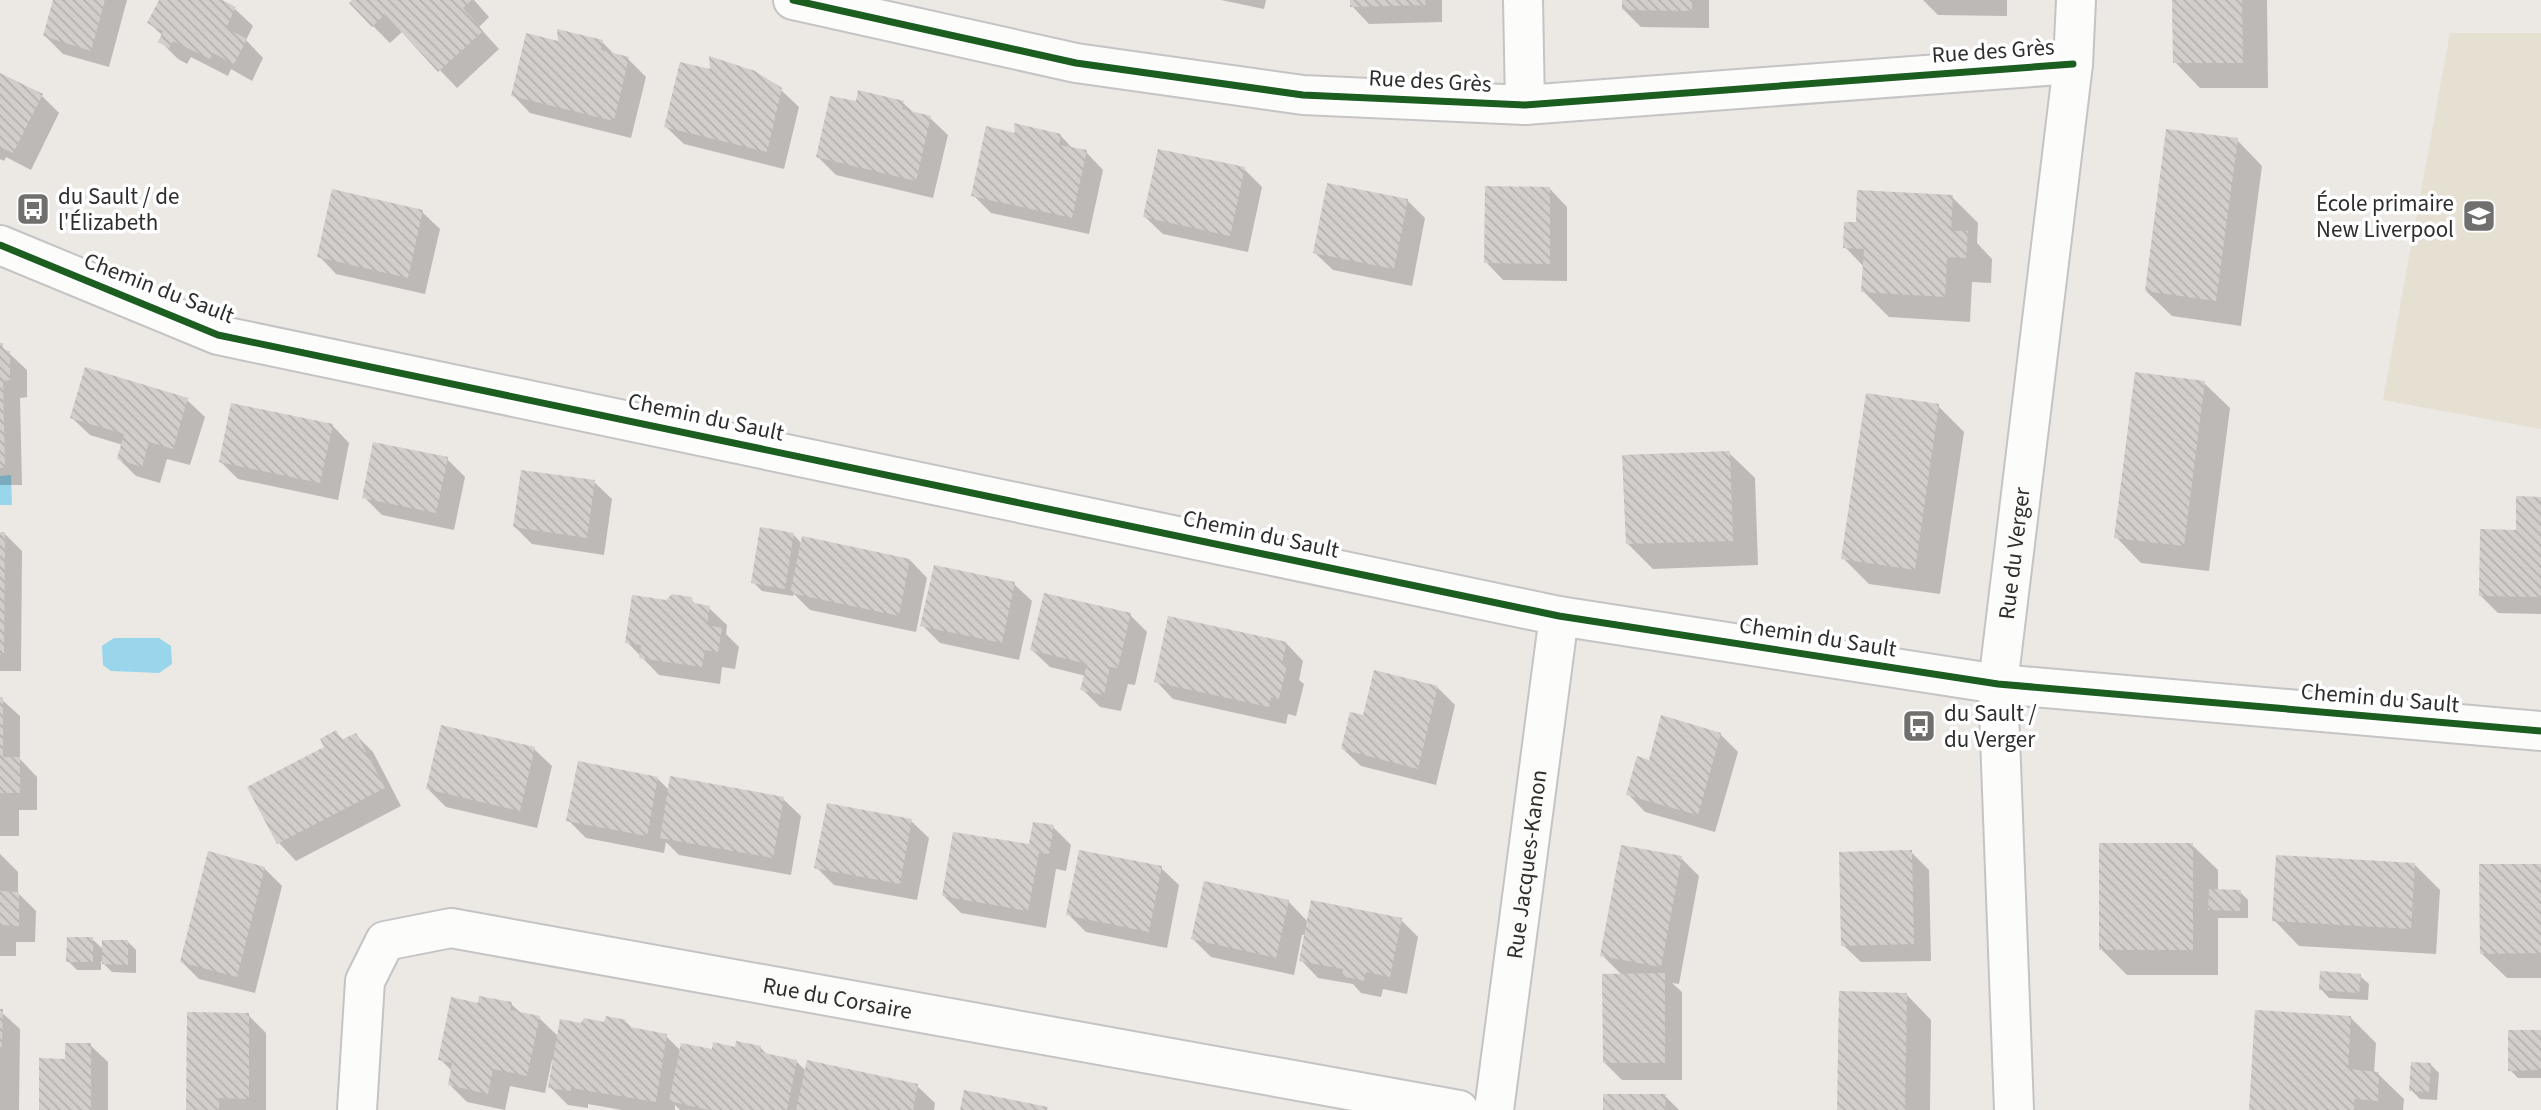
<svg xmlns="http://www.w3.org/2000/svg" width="2541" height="1110" viewBox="0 0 2541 1110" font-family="'Source Sans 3',sans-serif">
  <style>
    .education { fill: #e6e0d3 }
    .water { fill: #99d6ec }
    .shadow { fill: #0003 }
    .building { fill: url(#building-back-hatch) }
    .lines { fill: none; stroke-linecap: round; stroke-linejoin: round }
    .minor-casing { stroke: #c5c4c5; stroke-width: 42 }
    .minor { stroke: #fcfcfb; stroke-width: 38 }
    .cycleway-casing { stroke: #fff; stroke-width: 11 }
    .cycleway { stroke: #1b5e20; stroke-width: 7 }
    .labels { text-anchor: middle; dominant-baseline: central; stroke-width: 7; stroke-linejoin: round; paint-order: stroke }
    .street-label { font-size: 23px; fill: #2e2e2e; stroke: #fff }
    .poi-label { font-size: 23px; fill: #2e2e2e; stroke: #fff; text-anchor: start }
  </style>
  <defs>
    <pattern id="building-back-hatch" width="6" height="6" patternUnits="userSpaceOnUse" patternTransform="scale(1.75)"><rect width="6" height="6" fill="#d1cecb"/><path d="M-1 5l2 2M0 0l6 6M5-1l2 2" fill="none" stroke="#b4b1af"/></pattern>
  </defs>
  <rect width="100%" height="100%" fill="#ece8e4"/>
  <!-- education -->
  <path class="education" d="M 2450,33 L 2541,33 L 2541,429 L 2383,400 Z"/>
  <!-- water -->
  <g class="water">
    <path d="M 11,475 L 12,505 L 0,505 L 0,476 Z"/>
    <path d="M 114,638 L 159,638 L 171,646 L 172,664 L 159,673 L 111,671 L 103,665 L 102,646 Z"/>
  </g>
  <!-- shadow -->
  <g class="shadow">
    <path d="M 55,0 L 127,0 L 109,67 L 63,54 L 45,36 Z"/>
    <path d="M 161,0 L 218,0 L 235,9 L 253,26 L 246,40 L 263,58 L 252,81 L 231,69 L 228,76 L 191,57 L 187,64 L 178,59 L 160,41 L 163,36 L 149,23 Z"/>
    <path d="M 355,0 L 474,0 L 489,17 L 479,27 L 499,49 L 457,88 L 403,31 L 390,43 L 373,26 Z"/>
    <path d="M 1221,0 L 1266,0 L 1264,9 Z"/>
    <path d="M 1352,0 L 1442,0 L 1442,22 L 1369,24 L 1352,6 Z"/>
    <path d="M 1624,0 L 1709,0 L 1709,28 L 1641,27 L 1624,10 Z"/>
    <path d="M 1923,0 L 2007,0 L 2007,16 L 1938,15 Z"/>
    <path d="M 2174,0 L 2267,0 L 2268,88 L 2200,88 L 2175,62 Z"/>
    <path d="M 602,42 L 616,56 L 628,59 L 646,77 L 631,138 L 530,113 L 513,95 L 560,43 Z"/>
    <path d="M 712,72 L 781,90 L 799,107 L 784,169 L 684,144 L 666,127 Z"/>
    <path d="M 0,75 L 42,96 L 59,113 L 31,170 L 6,157 L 4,161 L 0,159 Z"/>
    <path d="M 857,103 L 903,103 L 915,114 L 930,118 L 948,135 L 933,198 L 836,175 L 818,157 Z"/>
    <path d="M 1018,135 L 1060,135 L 1074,150 L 1086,152 L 1103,170 L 1089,234 L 991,213 L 973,195 Z"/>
    <path d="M 2237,140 L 2262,166 L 2241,326 L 2172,316 L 2146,291 Z"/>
    <path d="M 1244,169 L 1262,187 L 1248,252 L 1163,234 L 1145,217 Z"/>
    <path d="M 1550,189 L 1567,207 L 1567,281 L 1503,280 L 1486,262 Z"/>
    <path d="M 1952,197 L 1978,223 L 1977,243 L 1992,259 L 1991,283 L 1972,282 L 1970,322 L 1889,317 L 1863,291 L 1864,267 L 1845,247 Z"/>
    <path d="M 1407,200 L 1425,218 L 1412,286 L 1333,270 L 1315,253 Z"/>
    <path d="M 422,212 L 440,229 L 425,294 L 336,274 L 319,256 Z"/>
    <path d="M 0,345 L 27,370 L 27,397 L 20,398 L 22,485 L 0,485 Z"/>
    <path d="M 2204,383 L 2230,408 L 2209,571 L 2141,563 L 2116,537 Z"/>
    <path d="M 187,400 L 205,417 L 190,465 L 167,459 L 160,483 L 136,476 L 119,459 L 123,445 L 90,435 L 72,418 Z"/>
    <path d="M 1938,406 L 1964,432 L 1940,594 L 1869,584 L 1843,558 Z"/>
    <path d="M 332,425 L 349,443 L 338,500 L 238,479 L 221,462 Z"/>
    <path d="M 1729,453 L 1755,478 L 1758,565 L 1653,569 L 1627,543 Z"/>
    <path d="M 447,459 L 465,477 L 454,530 L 382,515 L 364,497 Z"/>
    <path d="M 594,482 L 612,499 L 604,555 L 532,544 L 515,527 Z"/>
    <path d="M 2541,498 L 2541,614 L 2498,613 L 2480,595 Z"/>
    <path d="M 0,533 L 4,533 L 22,551 L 21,671 L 0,671 Z"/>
    <path d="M 794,535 L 802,544 L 910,560 L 927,578 L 916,632 L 810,610 L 794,594 L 793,596 L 762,591 L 753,582 Z"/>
    <path d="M 1014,584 L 1032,601 L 1019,660 L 940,643 L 922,625 Z"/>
    <path d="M 690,599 L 698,606 L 709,608 L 727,625 L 726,634 L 739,647 L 735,669 L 722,667 L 720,684 L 659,675 L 627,642 L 666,602 Z"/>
    <path d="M 1130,615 L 1147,632 L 1135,685 L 1128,684 L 1121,711 L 1100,707 L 1082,689 L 1086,676 L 1050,667 L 1032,650 Z"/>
    <path d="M 1286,643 L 1303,661 L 1299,680 L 1304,684 L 1296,716 L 1288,714 L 1286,724 L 1173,699 L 1156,681 Z"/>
    <path d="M 1437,687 L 1455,705 L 1436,785 L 1361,766 L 1343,749 Z"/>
    <path d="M 0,698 L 20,716 L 20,759 L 37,777 L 37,810 L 19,810 L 19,836 L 0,836 Z"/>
    <path d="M 336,732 L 344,741 L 356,735 L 373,752 L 401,806 L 296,861 L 279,843 Z"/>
    <path d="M 1720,734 L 1738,752 L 1715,832 L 1645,812 L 1628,794 L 1650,762 Z"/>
    <path d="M 534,749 L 552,766 L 537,828 L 446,807 L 428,789 Z"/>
    <path d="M 657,778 L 670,791 L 783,799 L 801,816 L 791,875 L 679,855 L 666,842 L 664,853 L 586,838 L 568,820 Z"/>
    <path d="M 911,821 L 929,838 L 917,900 L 834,885 L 816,867 Z"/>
    <path d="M 1053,827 L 1071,845 L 1066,871 L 1056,869 L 1046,928 L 961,913 L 944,896 L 1030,846 Z"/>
    <path d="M 2192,845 L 2218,870 L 2218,891 L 2240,892 L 2248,900 L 2248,918 L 2218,918 L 2218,975 L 2127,975 L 2101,949 Z"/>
    <path d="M 1911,852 L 1929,870 L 1931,961 L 1861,962 L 1843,945 Z"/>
    <path d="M 0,854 L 18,872 L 18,893 L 36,911 L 35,942 L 16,942 L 16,956 L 0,956 Z"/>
    <path d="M 1681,858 L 1699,876 L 1679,984 L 1672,983 L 1682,992 L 1682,1080 L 1622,1080 L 1604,1062 L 1622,975 L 1602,955 Z"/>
    <path d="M 2414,864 L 2440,890 L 2436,954 L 2299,946 L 2274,920 Z"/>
    <path d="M 2541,866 L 2541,978 L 2507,978 L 2481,953 Z"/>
    <path d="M 264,868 L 282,886 L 255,993 L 199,979 L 182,962 Z"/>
    <path d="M 1161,868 L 1179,885 L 1167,948 L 1086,932 L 1068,914 Z"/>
    <path d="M 1288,901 L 1308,922 L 1401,920 L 1418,937 L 1407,994 L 1383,989 L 1381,997 L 1361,993 L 1353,984 L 1318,978 L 1301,960 L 1306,935 L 1302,935 L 1294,975 L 1211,957 L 1193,939 Z"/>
    <path d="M 92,939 L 104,950 L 128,942 L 136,950 L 136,973 L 112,972 L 101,961 L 101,970 L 77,970 L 68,961 Z"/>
    <path d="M 2360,976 L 2369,984 L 2368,1000 L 2329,998 L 2321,989 Z"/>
    <path d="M 1906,994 L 1931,1020 L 1930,1110 L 1839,1110 Z"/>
    <path d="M 511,1004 L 522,1014 L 539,1018 L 559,1037 L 582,1025 L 626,1022 L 634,1030 L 666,1036 L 681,1051 L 761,1048 L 768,1056 L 797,1062 L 806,1071 L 917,1086 L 935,1103 L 934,1110 L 680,1110 L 675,1105 L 675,1110 L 622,1110 L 588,1104 L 588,1108 L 568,1105 L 550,1087 L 555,1061 L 552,1060 L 545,1093 L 510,1086 L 505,1110 L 467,1102 L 450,1085 L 452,1071 L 440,1059 L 480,1005 Z"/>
    <path d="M 0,1011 L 20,1029 L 19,1110 L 0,1110 Z"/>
    <path d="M 248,1015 L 266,1033 L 266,1110 L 188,1110 Z"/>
    <path d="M 2351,1018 L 2376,1043 L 2374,1073 L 2378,1074 L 2404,1099 L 2403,1110 L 2250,1110 Z"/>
    <path d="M 2541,1031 L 2541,1078 L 2518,1078 L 2510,1070 Z"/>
    <path d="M 90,1045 L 108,1062 L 108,1110 L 41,1110 L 67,1061 Z"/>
    <path d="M 2430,1064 L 2439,1073 L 2437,1100 L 2420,1099 L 2411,1090 Z"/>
    <path d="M 1665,1096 L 1679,1110 L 1604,1110 Z"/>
  </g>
  <!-- building -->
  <g class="building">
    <path d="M 53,0 L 105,0 L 91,51 L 43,36 Z"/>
    <path d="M 159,0 L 222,0 L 236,7 L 226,28 L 247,39 L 234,64 L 213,53 L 210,59 L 173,41 L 169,48 L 158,42 L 163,31 L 147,23 Z"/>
    <path d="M 352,0 L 472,0 L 463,8 L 483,31 L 438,72 L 385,14 L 372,27 L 349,3 Z"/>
    <path d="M 1350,0 L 1425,0 L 1426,5 L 1350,7 Z"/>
    <path d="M 1622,0 L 1692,0 L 1692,11 L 1622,10 Z"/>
    <path d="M 2172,0 L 2242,0 L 2243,63 L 2173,63 Z"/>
    <path d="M 557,29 L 603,40 L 601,50 L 629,57 L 614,121 L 511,96 L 526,33 L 558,41 Z"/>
    <path d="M 709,56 L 755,71 L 782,88 L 767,152 L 664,127 L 680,62 L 710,69 Z"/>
    <path d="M 0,73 L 43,94 L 13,153 L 0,147 Z"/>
    <path d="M 858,90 L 904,101 L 902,109 L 931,116 L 916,181 L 816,157 L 830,96 L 856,101 Z"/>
    <path d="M 1014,123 L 1061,134 L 1059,145 L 1087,150 L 1072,218 L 971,196 L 986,126 L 1015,133 Z"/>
    <path d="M 2166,129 L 2238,138 L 2216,301 L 2145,291 Z"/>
    <path d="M 1158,149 L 1245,167 L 1230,236 L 1143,217 Z"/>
    <path d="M 1327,183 L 1408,199 L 1394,269 L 1313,253 Z"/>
    <path d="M 1485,186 L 1550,187 L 1550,264 L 1484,263 Z"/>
    <path d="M 332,189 L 423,210 L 408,278 L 317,257 Z"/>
    <path d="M 1857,190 L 1953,195 L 1951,231 L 1968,231 L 1966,258 L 1947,257 L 1945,297 L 1861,292 L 1864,249 L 1843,248 L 1844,222 L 1856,222 Z"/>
    <path d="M 0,343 L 3,343 L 3,350 L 10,351 L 10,380 L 3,381 L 5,468 L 0,468 Z"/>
    <path d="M 85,367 L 188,398 L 173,449 L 149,442 L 142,467 L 117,459 L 124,434 L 70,418 Z"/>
    <path d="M 2135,372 L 2205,381 L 2184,546 L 2114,538 Z"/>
    <path d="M 1866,393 L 1939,404 L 1915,570 L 1841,559 Z"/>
    <path d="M 231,403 L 333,424 L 320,483 L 219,462 Z"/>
    <path d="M 373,442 L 448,457 L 436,513 L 362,498 Z"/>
    <path d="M 1730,451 L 1733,541 L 1626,544 L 1622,455 Z"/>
    <path d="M 521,470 L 595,480 L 587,538 L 513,527 Z"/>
    <path d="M 2516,496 L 2541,497 L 2541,597 L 2479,596 L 2480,529 L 2516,530 Z"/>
    <path d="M 760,527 L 794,533 L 785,589 L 751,583 Z"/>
    <path d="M 0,532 L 5,532 L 4,654 L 0,654 Z"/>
    <path d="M 802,536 L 910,559 L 899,616 L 790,593 Z"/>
    <path d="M 934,565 L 1015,582 L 1002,643 L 920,626 Z"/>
    <path d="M 1044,593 L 1131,613 L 1118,668 L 1110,667 L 1104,695 L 1080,690 L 1087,664 L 1030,650 Z"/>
    <path d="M 672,594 L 691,597 L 694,603 L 710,606 L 707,625 L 722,628 L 718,652 L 705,650 L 702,667 L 639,658 L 641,645 L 625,643 L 632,595 L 666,600 Z"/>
    <path d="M 1168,616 L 1287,642 L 1282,663 L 1287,665 L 1279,699 L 1271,697 L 1269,707 L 1154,682 Z"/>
    <path d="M 1374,670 L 1438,686 L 1418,769 L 1341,749 L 1350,712 L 1363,715 Z"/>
    <path d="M 0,697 L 3,697 L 3,757 L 20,757 L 20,793 L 0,793 Z"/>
    <path d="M 1661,715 L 1721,733 L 1698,815 L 1626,795 L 1637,756 L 1649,760 Z"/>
    <path d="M 441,725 L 535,747 L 520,811 L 426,789 Z"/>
    <path d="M 336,730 L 341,740 L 356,733 L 385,788 L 277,844 L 247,787 L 324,747 L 320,739 Z"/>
    <path d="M 578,761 L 658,777 L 647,836 L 566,821 Z"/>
    <path d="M 670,776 L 784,797 L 773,858 L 660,838 Z"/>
    <path d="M 827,803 L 912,819 L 900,884 L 814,868 Z"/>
    <path d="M 1033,822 L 1054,825 L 1049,854 L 1039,853 L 1028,911 L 942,896 L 953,832 L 1029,844 Z"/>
    <rect x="2099" y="843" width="94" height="107"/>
    <path d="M 1621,845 L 1682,856 L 1661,967 L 1600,956 Z"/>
    <path d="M 1079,850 L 1162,866 L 1149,932 L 1066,915 Z"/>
    <path d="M 1912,850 L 1914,944 L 1841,946 L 1839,852 Z"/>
    <path d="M 208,851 L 265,867 L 237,977 L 180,962 Z"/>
    <path d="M 2276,855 L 2415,863 L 2411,929 L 2272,921 Z"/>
    <path d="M 2479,864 L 2541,864 L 2541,953 L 2480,954 Z"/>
    <path d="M 1204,881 L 1289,900 L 1276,958 L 1191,939 Z"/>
    <path d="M 2209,889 L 2241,890 L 2240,911 L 2208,910 Z"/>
    <path d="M 0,891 L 19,892 L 19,926 L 0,925 Z"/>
    <path d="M 1311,900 L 1402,918 L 1390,977 L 1366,972 L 1364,981 L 1342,976 L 1343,969 L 1299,961 Z"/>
    <path d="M 67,937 L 93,937 L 93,962 L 66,962 Z"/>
    <path d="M 102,940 L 128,940 L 128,965 L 102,964 Z"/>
    <path d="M 2320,971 L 2361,974 L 2359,993 L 2319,990 Z"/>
    <path d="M 1665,973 L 1665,1063 L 1603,1063 L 1602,974 Z"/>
    <path d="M 1839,991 L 1907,993 L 1905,1110 L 1837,1110 Z"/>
    <path d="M 479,996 L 512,1002 L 510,1010 L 540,1016 L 527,1076 L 493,1069 L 488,1094 L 448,1085 L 452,1063 L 438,1060 L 451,997 L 478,1003 Z"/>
    <path d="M 0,1009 L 3,1009 L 2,1047 L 0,1047 Z"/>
    <path d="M 2255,1010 L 2351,1016 L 2348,1069 L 2379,1072 L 2378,1101 L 2354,1099 L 2354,1110 L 2249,1110 Z"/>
    <path d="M 187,1012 L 249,1013 L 249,1099 L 219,1098 L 219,1110 L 186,1110 Z"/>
    <path d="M 606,1016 L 626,1020 L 625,1026 L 667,1034 L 656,1102 L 571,1088 L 571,1091 L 548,1088 L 560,1019 L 581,1023 L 584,1018 L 604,1022 Z"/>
    <path d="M 2508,1030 L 2541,1030 L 2541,1070 L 2508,1071 Z"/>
    <path d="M 736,1041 L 761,1046 L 760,1052 L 797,1060 L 787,1110 L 709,1110 L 669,1101 L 681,1043 L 712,1049 L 713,1042 L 735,1047 Z"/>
    <path d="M 65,1043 L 91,1043 L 91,1110 L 39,1110 L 39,1058 L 65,1059 Z"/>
    <path d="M 807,1060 L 918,1084 L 913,1110 L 796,1110 Z"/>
    <path d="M 2411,1062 L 2431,1063 L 2429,1092 L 2409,1091 Z"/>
    <path d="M 964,1090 L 1048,1107 L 1047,1110 L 960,1110 Z"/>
    <path d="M 1603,1094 L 1666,1094 L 1665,1110 L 1603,1110 Z"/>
  </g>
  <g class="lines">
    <defs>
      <g id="minor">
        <path d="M 793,0 L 1076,63 L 1303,95 L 1525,105 L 2073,64"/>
        <path d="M 1523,0 L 1525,105"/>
        <path d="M 0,245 L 218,335 L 1559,616 L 1998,684 L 2541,731"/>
        <path id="s1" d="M 357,1110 L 365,981 L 385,941 L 451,928 L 1459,1110"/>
        <path id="s2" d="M 1494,1110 L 1559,616"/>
        <path id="s3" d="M 2014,1110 L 1998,684 L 2073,64 L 2076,0"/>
      </g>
    </defs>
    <!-- minor casing -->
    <use href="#minor" class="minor-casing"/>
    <!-- minor -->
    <use href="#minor" class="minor"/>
    <defs>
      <g id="cycleway">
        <path d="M 793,0 L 1076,63 L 1303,95 L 1525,105 L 2073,64"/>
        <path d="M 0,245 L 218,335 L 1559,616 L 1998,684 L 2541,731"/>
      </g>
    </defs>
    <!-- cycleway casing -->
    <use href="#cycleway" class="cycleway-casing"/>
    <!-- cycleway -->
    <use href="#cycleway" class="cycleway"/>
  </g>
  <!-- icons -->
  <defs>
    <symbol id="bus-square" viewBox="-11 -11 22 22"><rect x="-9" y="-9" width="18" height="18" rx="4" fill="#706f6e" stroke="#fff"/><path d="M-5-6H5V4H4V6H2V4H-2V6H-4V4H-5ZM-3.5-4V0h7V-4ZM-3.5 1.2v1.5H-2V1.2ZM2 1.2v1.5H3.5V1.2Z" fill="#fff"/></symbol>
    <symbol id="school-square" viewBox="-11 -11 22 22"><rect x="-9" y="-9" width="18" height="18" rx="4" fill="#706f6e" stroke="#fff"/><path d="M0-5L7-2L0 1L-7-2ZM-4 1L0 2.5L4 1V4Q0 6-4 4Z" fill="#fff"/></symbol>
  </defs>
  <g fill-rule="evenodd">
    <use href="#bus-square" x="14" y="190" width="38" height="38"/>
    <use href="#school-square" x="2460" y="197" width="38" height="38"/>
    <use href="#bus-square" x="1900" y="707" width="38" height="38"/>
  </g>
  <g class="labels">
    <!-- street labels -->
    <g class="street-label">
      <text transform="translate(1993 51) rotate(-4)">Rue des Grès</text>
      <text transform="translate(1430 81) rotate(3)">Rue des Grès</text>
      <text transform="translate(159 288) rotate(21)">Chemin du Sault</text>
      <text transform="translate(706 417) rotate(12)">Chemin du Sault</text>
      <text transform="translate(1261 534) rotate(12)">Chemin du Sault</text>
      <text stroke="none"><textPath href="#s3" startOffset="558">Rue du Verger</textPath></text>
      <text transform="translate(1818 637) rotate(9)">Chemin du Sault</text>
      <text transform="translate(2380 698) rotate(5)">Chemin du Sault</text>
      <text stroke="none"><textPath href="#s2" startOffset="248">Rue Jacques-Kanon</textPath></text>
      <text stroke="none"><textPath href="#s1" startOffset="634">Rue du Corsaire</textPath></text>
    </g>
    <!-- poi labels -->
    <g class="poi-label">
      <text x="58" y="196">du Sault / de<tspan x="58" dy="26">l'Élizabeth</tspan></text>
      <text x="2454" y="203" text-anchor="end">École primaire<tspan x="2454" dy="26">New Liverpool</tspan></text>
      <text x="1944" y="713">du Sault /<tspan x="1944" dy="26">du Verger</tspan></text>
    </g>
  </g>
</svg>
